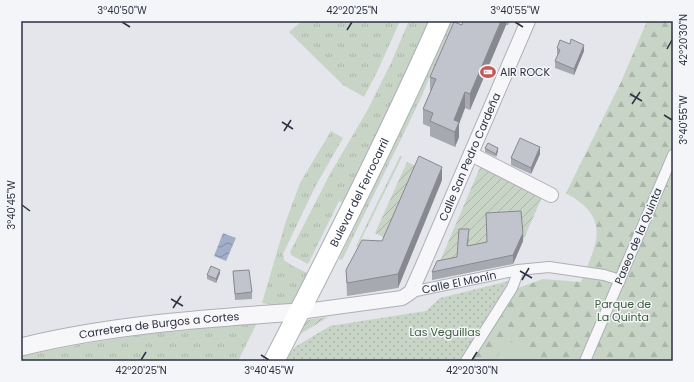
<svg xmlns="http://www.w3.org/2000/svg" width="694" height="382" viewBox="0 0 694 382" font-family="Poppins,sans-serif">
  <style>
    .grass { fill: url(#grass-tufts) }
    .forest { fill: url(#forest-firs) }
    .park { fill: url(#park-dots) }
    .garden { fill: url(#garden-furrows) }
    .pitch { fill: #c7d4c6 }
    .water { fill: url(#water-waves) }
    .lines { fill: none; stroke-linecap: round; stroke-linejoin: round }
    .pedestrian-casing { stroke: #adb0b8; stroke-width: 12 }
    .minor-casing { stroke: #adb0b8; stroke-width: 16 }
    .tertiary-casing { stroke: #adb0b8; stroke-width: 19 }
    .secondary-casing { stroke: #adb0b8; stroke-width: 22 }
    .pedestrian { stroke: #f7f7f9; stroke-width: 10 }
    .minor { stroke: #f7f7f9; stroke-width: 14 }
    .tertiary { stroke: #f7f7f9; stroke-width: 17 }
    .secondary { stroke: #fff; stroke-width: 20 }
    .wall { fill: #a7a9b0 }
    .shaded-wall { fill: #888990 }
    .building { fill: #c2c4cd; stroke: #888990 }
    .ticks { fill: none; stroke: #2d3142; stroke-width: 1.5 }
    .labels { text-anchor: middle; dominant-baseline: central; stroke-width: 3; stroke-linejoin: round; paint-order: stroke }
    .poi-label { font-size: 11px; fill: #2d3142; stroke: #f4f5f8; text-anchor: start }
    .street-label { font-size: 11px; fill: #2d3142; stroke: #f4f5f8 }
    .park-label { font-size: 11px; fill: #3b5d3b; stroke: #f4f5f8 }
    .neatline { fill: none; stroke: #2d3142; stroke-width: 1.5 }
    .ticks-label { font-size: 10px; text-anchor: middle; fill: #2d3142 }
  </style>
  <defs>
    <pattern id="grass-tufts" width="24" height="20" patternUnits="userSpaceOnUse"><rect width="24" height="20" fill="#c7d4c6"/><path d="M3 7l-1-3M5 7V3M7 7l1-3M15 17l-1-3M17 17v-4M19 17l1-3" fill="none" stroke="#abb6ab"/></pattern>
    <pattern id="forest-firs" width="22" height="20" patternUnits="userSpaceOnUse"><rect width="22" height="20" fill="#c7d4c6"/><path d="M5 1l3.5 6h-7zM16 11l3.5 6h-7z" fill="#abb6ab"/></pattern>
    <pattern id="park-dots" width="8" height="8" patternUnits="userSpaceOnUse"><rect width="8" height="8" fill="#c7d4c6"/><path d="M2 2h.1M6 6h.1" fill="none" stroke="#abb6ab" stroke-width="1.8" stroke-linecap="round"/></pattern>
    <pattern id="garden-furrows" width="10" height="10" patternUnits="userSpaceOnUse"><rect width="10" height="10" fill="#c7d4c6"/><path d="M-1 1l2-2M0 10L10 0M9 11l2-2" fill="none" stroke="#abb6ab"/></pattern>
    <pattern id="water-waves" width="16" height="10" patternUnits="userSpaceOnUse"><rect width="16" height="10" fill="#a2aec8"/><path d="M0 5q4-4 8 0t8 0" fill="none" stroke="#848ea4"/></pattern>
  </defs>
  <rect width="100%" height="100%" fill="#e4e6eb"/>
  <!-- grass -->
  <g class="grass">
    <path d="M 302,21 L 400,21 L 378,70 L 364,97 L 343,85 L 289,32 Z"/>
    <path d="M 409,21 L 432,21 L 346,204 L 339,201 L 308,264 L 291,255 L 290,252 L 330,174 L 367,111 L 391,63 Z"/>
    <path d="M 451,21 L 454,21 L 420,100 L 342,260 L 339,259 L 417,98 Z"/>
    <path d="M 331,131 L 343,138 L 315,187 L 283,254 L 284,260 L 291,265 L 311,275 C 307,283 303,295 296,300 C 288,308 271,305 262,303 L 286,221 L 300,183 Z"/>
    <path d="M 400,156 L 402,157 L 358,246 L 357,247 L 356,246 Z"/>
    <path d="M 257,323 L 238,361 L 21,361 L 21,356 C 99,340 178,328 257,323 Z"/>
  </g>
  <!-- forest -->
  <path class="forest" d="M 647,21 L 673,21 L 673,361 L 472,361 L 518,288 L 543,279 L 581,282 C 597,242 612,219 566,193 L 621,82 Z"/>
  <!-- park -->
  <path class="park" d="M 509,281 L 461,361 L 285,361 L 295,347 L 330,326 L 426,311 L 440,298 Z"/>
  <!-- garden -->
  <g class="garden">
    <path d="M 407,162 L 416,166 L 385,238 L 375,233 Z"/>
    <path d="M 481,165 L 542,197 L 513,264 L 432,280 Z"/>
    <path d="M 328,317 L 294,338 C 306,317 305,320 328,317 Z"/>
  </g>
  <!-- pitch -->
  <path class="pitch" d="M 506,340 L 548,361 L 495,361 Z"/>
  <!-- water -->
  <path class="water" d="M 223,233 L 236,238 L 226,261 L 214,256 Z"/>
  <g class="lines">
    <defs>
      <g id="pedestrian">
        <path id="s1" d="M 411,292 L 518,270 L 549,267 L 604,275 L 620,280"/>
        <path d="M 466,361 L 512,288 L 517,275 L 518,270"/>
        <path d="M 585,361 L 673,155"/>
      </g>
      <g id="minor">
        <path d="M 471,154 L 551,195"/>
        <path id="s2" d="M 299,312 L 402,298 L 411,292 L 423,265 L 528,21"/>
      </g>
      <g id="tertiary">
        <path id="s3" d="M 21,347 C 109,325 208,318 299,312"/>
      </g>
      <g id="secondary">
        <path id="s4" d="M 274,361 C 332,249 389,136 440,21"/>
      </g>
    </defs>
    <!-- pedestrian casing -->
    <use href="#pedestrian" class="pedestrian-casing"/>
    <!-- minor casing -->
    <use href="#minor" class="minor-casing"/>
    <!-- tertiary casing -->
    <use href="#tertiary" class="tertiary-casing"/>
    <!-- secondary casing -->
    <use href="#secondary" class="secondary-casing"/>
    <!-- pedestrian -->
    <use href="#pedestrian" class="pedestrian"/>
    <!-- minor -->
    <use href="#minor" class="minor"/>
    <!-- tertiary -->
    <use href="#tertiary" class="tertiary"/>
    <!-- secondary -->
    <use href="#secondary" class="secondary"/>
  </g>
  <!-- wall -->
  <g class="wall">
    <path d="M 463,21 L 510,21 L 508,25 L 506,25 L 470,110 L 465,108 L 459,124 L 459,137 L 455,147 L 430,136 L 430,127 L 423,124 L 423,109 L 430,92 L 430,77 L 462,25 Z"/>
    <path d="M 557,48 L 584,51 L 574,75 L 555,68 L 555,61 L 558,55 L 557,54 Z"/>
    <path d="M 485,148 L 498,151 L 496,157 L 485,152 Z"/>
    <path d="M 540,154 L 531,174 L 511,165 L 511,158 Z"/>
    <path d="M 442,180 L 398,288 L 347,296 L 346,270 L 382,241 Z"/>
    <path d="M 486,213 L 523,241 L 513,264 L 432,280 L 432,272 L 457,257 L 469,237 L 468,246 L 487,242 Z"/>
    <path d="M 233,271 L 252,292 L 252,299 L 235,300 Z"/>
    <path d="M 220,273 L 216,283 L 207,279 L 207,275 Z"/>
  </g>
  <!-- shaded-wall -->
  <g class="shaded-wall">
    <path d="M 501,21 L 506,21 L 506,25 L 470,110 L 470,94 Z"/>
    <path d="M 584,45 L 584,51 L 574,75 L 574,69 Z"/>
    <path d="M 465,92 L 465,108 L 459,124 L 459,137 L 455,147 L 454,120 Z"/>
    <path d="M 540,147 L 540,154 L 531,174 L 531,168 Z"/>
    <path d="M 498,148 L 498,151 L 496,157 L 496,154 Z"/>
    <path d="M 442,167 L 442,180 L 398,288 L 398,274 Z"/>
    <path d="M 523,233 L 523,241 L 513,264 L 513,255 Z"/>
    <path d="M 220,270 L 220,273 L 216,283 L 216,279 Z"/>
  </g>
  <!-- building -->
  <g class="building">
    <path d="M 463,21 L 501,21 L 470,94 L 465,92 L 454,120 L 459,122 L 455,132 L 430,121 L 433,113 L 423,109 L 436,79 L 430,77 L 454,22 L 462,25 Z"/>
    <path d="M 571,39 L 584,45 L 574,69 L 555,61 L 560,50 L 557,48 L 560,40 L 570,44 Z"/>
    <path d="M 520,138 L 540,147 L 531,168 L 511,158 Z"/>
    <path d="M 488,143 L 498,148 L 496,154 L 485,148 Z"/>
    <path d="M 419,156 L 442,167 L 398,274 L 347,283 L 346,270 L 362,240 L 382,241 Z"/>
    <path d="M 521,211 L 523,233 L 513,255 L 432,272 L 437,261 L 457,257 L 459,229 L 469,229 L 467,246 L 487,242 L 486,213 Z"/>
    <path d="M 211,266 L 220,270 L 216,279 L 207,275 Z"/>
    <path d="M 249,270 L 252,292 L 235,294 L 233,271 Z"/>
  </g>
  <!-- ticks -->
  <path class="ticks" d="M 122,22 L 130,27M 515,22 L 523,27M 347,30 L 352,22M 667,49 L 672,40M 630,94 L 642,101M 632,104 L 640,92M 664,115 L 672,120M 282,122 L 293,129M 284,131 L 291,120M 22,205 L 30,211M 520,271 L 532,278M 522,280 L 529,268M 171,299 L 183,306M 173,308 L 181,296M 261,355 L 269,360M 141,360 L 146,352M 472,360 L 477,352"/>
  <!-- icons -->
  <defs>
    <symbol id="stadium-bare" viewBox="-9 -9 18 18"><path d="M0-5a6.5 5 0 1 0 0 10a6.5 5 0 1 0 0-10ZM-3.5-1.8h7v3.6h-7Z" fill="#c55854" stroke="#f4f5f8" stroke-width="2.5" paint-order="stroke"/></symbol>
  </defs>
  <g fill-rule="evenodd">
    <use href="#stadium-bare" x="477" y="61" width="22" height="22"/>
  </g>
  <g class="labels">
    <!-- poi labels -->
    <g class="poi-label">
      <text x="500" y="72">AIR ROCK</text>
    </g>
    <!-- street labels -->
    <g class="street-label">
      <text stroke="none"><textPath href="#s2" startOffset="262">Calle San Pedro Cardeña</textPath></text>
      <text stroke="none"><textPath href="#s4" startOffset="189">Bulevar del Ferrocarril</textPath></text>
      <text transform="translate(638 236) rotate(-67)">Paseo de la Quinta</text>
      <text stroke="none"><textPath href="#s1" startOffset="49">Calle El Monín</textPath></text>
      <text stroke="none"><textPath href="#s3" startOffset="140">Carretera de Burgos a Cortes</textPath></text>
    </g>
    <!-- park labels -->
    <g class="park-label">
      <text x="623" y="304">Parque de<tspan x="623" dy="13">La Quinta</tspan></text>
      <text x="445" y="332">Las Veguillas</text>
    </g>
  </g>
  <!-- border -->
  <rect width="694" height="382" fill="none" stroke="#f4f5f8" stroke-width="44"/>
  <rect x="22" y="22" width="650" height="338" class="neatline"/>
  <g class="ticks-label">
    <text x="122" y="14">3°40'50"W</text>
    <text x="352" y="14">42°20'25"N</text>
    <text x="515" y="14">3°40'55"W</text>
    <text transform="translate(683 40) rotate(-90)" y="4">42°20'30"N</text>
    <text transform="translate(683 120) rotate(-90)" y="4">3°40'55"W</text>
    <text transform="translate(11 205) rotate(-90)" y="4">3°40'45"W</text>
    <text x="141" y="374">42°20'25"N</text>
    <text x="269" y="374">3°40'45"W</text>
    <text x="472" y="374">42°20'30"N</text>
  </g>
</svg>
